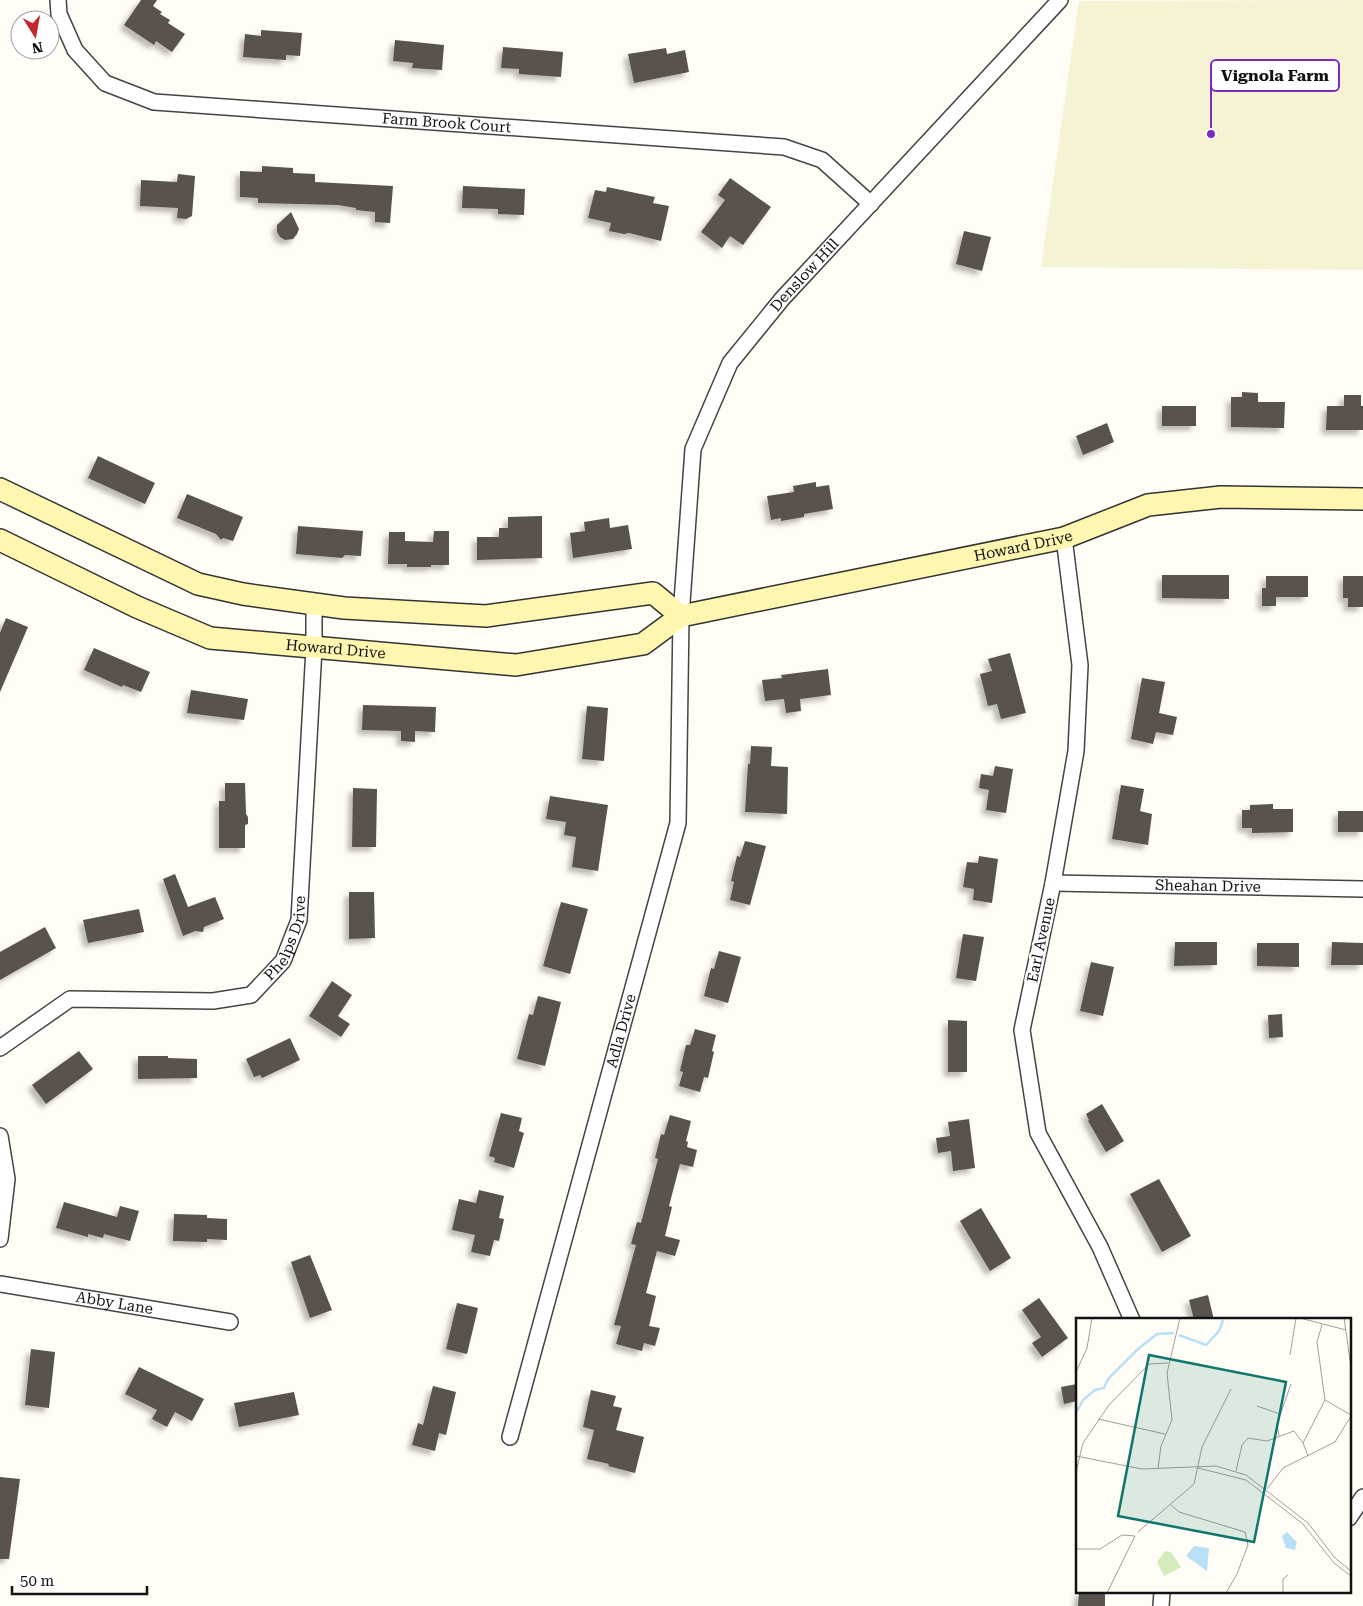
<svg xmlns="http://www.w3.org/2000/svg" width="1363" height="1606" viewBox="0 0 1363 1606" font-family="'Roboto Serif',serif">
  <style>
    .farmland { fill: #f6f3d4 }
    .building { fill: #5a524d; filter: url(#shadow) }
    .lines { fill: none; stroke-linecap: round; stroke-linejoin: round }
    .street-casing { stroke: #444; stroke-width: 18 }
    .secondary-casing { stroke: #333; stroke-width: 24 }
    .street { stroke: #fff; stroke-width: 15 }
    .secondary { stroke: #fff6b0; stroke-width: 21 }
    .labels { text-anchor: middle; dominant-baseline: central; stroke-width: 5; stroke-linejoin: round; paint-order: stroke }
    .street-label { font-size: 15px; fill: #111; stroke: #fff }
    .inset-river { fill: none; stroke: #b9e0f7; stroke-width: 2.5 }
    .inset-road { fill: none; stroke: #a09f9a; stroke-width: 1 }
    .view { fill: #0f766e; fill-opacity: 0.15; stroke: #0f766e; stroke-width: 2.5 }
    .inset-edge { fill: none; stroke: #111; stroke-width: 2.5 }
    .leader { fill: none; stroke: #7b2cbf; stroke-width: 2 }
    .callout-dot { fill: #7b2cbf; stroke: #fff; stroke-width: 2 }
    .callout { fill: #fff; stroke: #7b2cbf; stroke-width: 2 }
    .callout-label { font-size: 16px; text-anchor: middle; font-weight: bold; fill: #111 }
  </style>
  <defs>
    <filter id="shadow"><feDropShadow dx="-4.5" dy="4.5" stdDeviation="2.5" flood-color="#0004"/></filter>
  </defs>
  <rect width="100%" height="100%" fill="#fffdf5"/>
  <!-- farmland -->
  <path class="farmland" d="M 1363,0 L 1363,270 L 1041,267 L 1079,1 Z"/>
  <!-- building -->
  <g class="building">
    <path d="M 141,0 L 157,0 L 153,6 L 162,12 L 160,14 L 170,20 L 168,23 L 185,34 L 172,52 L 156,41 L 154,45 L 124,25 Z"/>
    <path d="M 261,30 L 302,33 L 300,56 L 286,55 L 286,60 L 243,57 L 245,34 L 261,36 Z"/>
    <path d="M 395,40 L 444,45 L 442,70 L 412,68 L 413,63 L 393,61 Z"/>
    <path d="M 503,47 L 563,52 L 561,77 L 519,74 L 519,69 L 501,68 Z"/>
    <path d="M 666,48 L 667,54 L 685,50 L 689,72 L 634,83 L 628,54 Z"/>
    <path d="M 262,166 L 293,168 L 293,173 L 315,174 L 315,182 L 393,186 L 390,223 L 375,222 L 375,212 L 356,210 L 356,208 L 338,205 L 258,203 L 258,198 L 240,197 L 240,171 L 262,172 Z"/>
    <path d="M 178,174 L 195,176 L 192,216 L 186,219 L 177,218 L 178,208 L 140,206 L 141,180 L 177,182 Z"/>
    <path d="M 730,178 L 771,207 L 743,245 L 730,236 L 722,248 L 701,232 L 725,200 L 718,195 Z"/>
    <path d="M 463,186 L 525,189 L 524,215 L 498,214 L 498,209 L 462,208 Z"/>
    <path d="M 607,187 L 655,197 L 653,203 L 669,206 L 661,241 L 629,233 L 624,234 L 609,231 L 611,223 L 588,218 L 595,190 L 606,192 Z"/>
    <path d="M 291,212 L 299,229 L 297,234 L 293,239 L 285,240 L 280,237 L 277,232 L 277,225 Z"/>
    <path d="M 964,231 L 991,237 L 982,271 L 956,264 Z"/>
    <path d="M 1242,392 L 1258,393 L 1258,402 L 1285,402 L 1284,428 L 1231,427 L 1231,397 L 1242,397 Z"/>
    <path d="M 1344,395 L 1361,395 L 1361,406 L 1363,406 L 1363,430 L 1326,430 L 1327,406 L 1344,406 Z"/>
    <rect x="1162" y="406" width="34" height="20"/>
    <path d="M 1107,423 L 1114,442 L 1083,455 L 1076,436 Z"/>
    <path d="M 98,456 L 155,483 L 145,504 L 88,478 Z"/>
    <path d="M 816,482 L 816,487 L 829,485 L 833,509 L 804,514 L 804,517 L 781,521 L 781,518 L 771,520 L 767,496 L 794,492 L 793,486 Z"/>
    <path d="M 187,494 L 243,517 L 233,541 L 223,538 L 221,540 L 216,534 L 177,518 Z"/>
    <path d="M 542,516 L 542,558 L 477,560 L 477,537 L 499,537 L 499,528 L 508,528 L 508,517 Z"/>
    <path d="M 609,518 L 610,528 L 628,525 L 632,549 L 573,558 L 570,533 L 585,531 L 584,522 Z"/>
    <path d="M 298,526 L 363,531 L 361,556 L 345,555 L 342,558 L 296,554 Z"/>
    <path d="M 434,531 L 449,531 L 449,565 L 431,565 L 431,567 L 407,567 L 407,564 L 388,564 L 389,532 L 405,532 L 405,541 L 433,542 Z"/>
    <path d="M 1162,575 L 1229,575 L 1229,599 L 1162,598 Z"/>
    <path d="M 1266,576 L 1308,576 L 1308,597 L 1276,597 L 1276,606 L 1262,606 L 1262,588 L 1266,588 Z"/>
    <path d="M 1343,576 L 1363,576 L 1363,607 L 1348,607 L 1348,598 L 1343,598 Z"/>
    <path d="M 6,618 L 28,627 L 0,692 L 0,633 Z"/>
    <path d="M 94,648 L 150,672 L 141,692 L 123,685 L 122,687 L 84,670 Z"/>
    <path d="M 1010,653 L 1026,713 L 1001,719 L 997,704 L 988,706 L 980,674 L 992,671 L 988,659 Z"/>
    <path d="M 828,669 L 831,695 L 800,699 L 801,711 L 786,713 L 784,699 L 765,701 L 762,680 L 782,678 L 781,675 Z"/>
    <path d="M 1142,678 L 1165,682 L 1159,713 L 1177,717 L 1173,735 L 1156,732 L 1153,744 L 1131,739 Z"/>
    <path d="M 191,690 L 248,699 L 244,720 L 187,713 Z"/>
    <path d="M 363,705 L 436,707 L 435,732 L 415,731 L 415,742 L 401,741 L 401,731 L 362,730 Z"/>
    <path d="M 587,706 L 608,708 L 604,761 L 582,759 Z"/>
    <path d="M 751,746 L 772,747 L 771,766 L 788,767 L 787,814 L 745,812 L 748,764 L 750,764 Z"/>
    <path d="M 995,766 L 1013,769 L 1006,813 L 986,810 L 989,790 L 979,788 L 981,774 L 993,776 Z"/>
    <path d="M 225,783 L 245,783 L 246,814 L 248,817 L 248,824 L 245,825 L 245,848 L 219,848 L 219,801 L 225,801 Z"/>
    <path d="M 1121,785 L 1144,789 L 1140,811 L 1152,814 L 1148,845 L 1112,839 Z"/>
    <path d="M 353,788 L 377,789 L 376,847 L 352,847 Z"/>
    <path d="M 550,796 L 608,805 L 598,871 L 572,867 L 576,837 L 564,835 L 566,822 L 546,819 Z"/>
    <path d="M 1273,804 L 1273,809 L 1293,809 L 1293,832 L 1252,833 L 1252,828 L 1242,828 L 1242,810 L 1250,810 L 1250,805 Z"/>
    <rect x="1338" y="811" width="25" height="21"/>
    <path d="M 745,841 L 766,846 L 750,905 L 730,900 L 734,882 L 731,881 L 737,856 L 740,857 Z"/>
    <path d="M 979,856 L 998,859 L 992,903 L 973,900 L 974,889 L 963,887 L 967,862 L 978,863 Z"/>
    <path d="M 175,874 L 188,907 L 215,897 L 224,919 L 204,927 L 203,932 L 195,931 L 183,936 L 163,879 Z"/>
    <path d="M 349,892 L 374,892 L 375,938 L 349,939 Z"/>
    <path d="M 561,902 L 588,909 L 570,974 L 543,966 Z"/>
    <path d="M 139,909 L 144,932 L 88,943 L 83,920 Z"/>
    <path d="M 45,927 L 56,948 L 0,980 L 0,952 Z"/>
    <path d="M 963,934 L 984,937 L 976,981 L 956,978 Z"/>
    <path d="M 1175,942 L 1217,942 L 1217,965 L 1174,966 Z"/>
    <path d="M 1332,942 L 1363,943 L 1363,965 L 1331,965 Z"/>
    <path d="M 1257,943 L 1299,943 L 1299,967 L 1257,966 Z"/>
    <path d="M 719,951 L 741,957 L 728,1003 L 704,996 L 711,968 L 714,969 Z"/>
    <path d="M 1091,962 L 1114,967 L 1103,1016 L 1080,1011 Z"/>
    <path d="M 332,981 L 352,995 L 338,1016 L 350,1024 L 341,1037 L 309,1016 Z"/>
    <path d="M 538,996 L 561,1002 L 545,1066 L 517,1059 L 529,1014 L 533,1015 Z"/>
    <path d="M 1282,1014 L 1283,1037 L 1269,1038 L 1268,1015 Z"/>
    <path d="M 948,1020 L 967,1021 L 967,1072 L 948,1072 Z"/>
    <path d="M 695,1029 L 716,1035 L 712,1051 L 714,1052 L 708,1078 L 704,1077 L 700,1092 L 679,1086 L 683,1072 L 680,1071 L 686,1045 L 690,1045 Z"/>
    <path d="M 290,1038 L 300,1060 L 262,1078 L 260,1075 L 254,1077 L 246,1059 Z"/>
    <path d="M 79,1051 L 93,1069 L 46,1104 L 32,1085 Z"/>
    <path d="M 138,1056 L 168,1056 L 168,1058 L 197,1059 L 197,1078 L 138,1079 Z"/>
    <path d="M 1102,1104 L 1124,1141 L 1106,1152 L 1088,1121 L 1089,1120 L 1086,1114 Z"/>
    <path d="M 501,1113 L 522,1118 L 519,1131 L 524,1133 L 514,1168 L 494,1162 L 495,1158 L 489,1156 Z"/>
    <path d="M 670,1115 L 691,1121 L 686,1141 L 688,1142 L 687,1147 L 697,1150 L 693,1167 L 680,1164 L 669,1206 L 672,1207 L 665,1236 L 680,1240 L 675,1256 L 657,1251 L 646,1293 L 656,1296 L 649,1326 L 660,1328 L 655,1346 L 644,1343 L 642,1351 L 616,1344 L 621,1326 L 614,1325 L 636,1245 L 631,1244 L 637,1222 L 641,1223 L 658,1159 L 655,1158 L 661,1134 L 664,1135 Z"/>
    <path d="M 969,1119 L 975,1168 L 953,1171 L 951,1151 L 938,1153 L 936,1138 L 950,1136 L 948,1122 Z"/>
    <path d="M 1159,1179 L 1191,1236 L 1162,1252 L 1130,1194 Z"/>
    <path d="M 479,1190 L 504,1196 L 499,1218 L 504,1219 L 499,1241 L 494,1240 L 490,1256 L 471,1252 L 475,1235 L 452,1230 L 459,1199 L 476,1203 Z"/>
    <path d="M 64,1202 L 117,1217 L 120,1206 L 139,1211 L 130,1241 L 104,1234 L 103,1238 L 88,1234 L 88,1237 L 56,1228 Z"/>
    <path d="M 981,1208 L 1011,1258 L 990,1271 L 960,1221 Z"/>
    <path d="M 174,1214 L 207,1215 L 207,1218 L 227,1219 L 227,1240 L 207,1239 L 207,1242 L 173,1241 Z"/>
    <path d="M 310,1255 L 332,1310 L 310,1318 L 291,1262 Z"/>
    <path d="M 1208,1295 L 1214,1320 L 1194,1320 L 1189,1300 Z"/>
    <path d="M 1039,1298 L 1068,1338 L 1042,1357 L 1032,1343 L 1041,1337 L 1022,1310 Z"/>
    <path d="M 457,1303 L 478,1308 L 467,1354 L 446,1349 Z"/>
    <path d="M 31,1349 L 55,1352 L 49,1408 L 25,1405 Z"/>
    <path d="M 139,1367 L 204,1399 L 192,1421 L 175,1412 L 167,1427 L 152,1419 L 157,1410 L 125,1394 Z"/>
    <path d="M 1077,1384 L 1077,1401 L 1064,1404 L 1061,1387 Z"/>
    <path d="M 433,1386 L 456,1392 L 446,1435 L 439,1433 L 435,1451 L 412,1445 L 418,1423 L 423,1425 Z"/>
    <path d="M 591,1390 L 616,1396 L 613,1406 L 622,1408 L 616,1430 L 644,1437 L 635,1473 L 608,1466 L 609,1464 L 587,1459 L 594,1430 L 583,1427 Z"/>
    <path d="M 294,1392 L 299,1415 L 239,1427 L 234,1403 Z"/>
    <path d="M 0,1477 L 20,1479 L 9,1559 L 0,1559 Z"/>
    <path d="M 1079,1592 L 1105,1592 L 1105,1606 L 1078,1606 Z"/>
  </g>
  <g class="lines">
    <defs>
      <g id="street">
        <path id="s1" d="M 58,0 L 59,14 L 75,50 L 105,83 L 154,102 L 784,147 L 822,160 L 871,204"/>
        <path d="M 1064,538 L 1080,665 L 1076,751 L 1053,883 L 1022,1030 L 1038,1133 L 1100,1247 L 1132,1320"/>
        <path id="s2" d="M 1053,883 L 1363,889"/>
        <path id="s3" d="M 0,1048 L 70,999 L 213,1001 L 251,995 L 283,961 L 299,920 L 314,648 L 314,605"/>
        <path d="M 0,1136 L 7,1179 L 0,1239"/>
        <path id="s4" d="M 0,1284 L 230,1322"/>
        <path id="s5" d="M 510,1437 L 678,823 L 681,616 L 693,449 L 730,363 L 782,299 L 1060,0"/>
        <path d="M 1349,1518 L 1363,1497"/>
        <path d="M 1161,1606 L 1162,1592"/>
      </g>
      <g id="secondary">
        <path d="M 0,489 L 198,584 L 243,594 L 344,608 L 486,616 L 653,593 L 681,616"/>
        <path id="s6" d="M 0,540 L 137,607 L 210,638 L 516,665 L 643,644 L 681,616 L 1064,538 L 1148,505 L 1221,497 L 1363,499"/>
      </g>
    </defs>
    <!-- street casing -->
    <use href="#street" class="street-casing"/>
    <!-- secondary casing -->
    <use href="#secondary" class="secondary-casing"/>
    <!-- street -->
    <use href="#street" class="street"/>
    <!-- secondary -->
    <use href="#secondary" class="secondary"/>
  </g>
  <g class="labels">
    <!-- street labels -->
    <g class="street-label">
      <text stroke="none"><textPath href="#s1" startOffset="444">Farm Brook Court</textPath></text>
      <text stroke="none"><textPath href="#s5" startOffset="1220">Denslow Hill</textPath></text>
      <text stroke="none"><textPath href="#s6" startOffset="1064">Howard Drive</textPath></text>
      <text stroke="none"><textPath href="#s6" startOffset="358">Howard Drive</textPath></text>
      <text stroke="none"><textPath href="#s2" startOffset="155">Sheahan Drive</textPath></text>
      <text stroke="none"><textPath href="#s3" startOffset="336">Phelps Drive</textPath></text>
      <text transform="translate(1041 940) rotate(-78)">Earl Avenue</text>
      <text stroke="none"><textPath href="#s5" startOffset="421">Adla Drive</textPath></text>
      <text stroke="none"><textPath href="#s4" startOffset="116">Abby Lane</textPath></text>
    </g>
  </g>
  <!-- overview -->
  <g transform="translate(1076 1318)">
    <rect width="275" height="275" fill="#fffdf5"/>
    <path d="M 89,233 L 95,234 L 105,249 L 88,258 L 81,244 Z" fill="#d5ebbd"/>
    <path d="M 211,214 L 221,224 L 219,232 L 210,230 L 206,218 ZM 118,228 L 133,230 L 131,253 L 110,238 Z" fill="#b9e0f7"/>
    <path class="inset-river" d="M 103,17 L 130,27 L 143,13 L 147,2M 0,95 L 7,82 L 19,72 L 28,70 L 32,61 L 62,31 L 81,16 L 98,15"/>
    <path class="inset-road" d="M 152,0 L 170,0M 224,0 L 270,12M 268,0 L 275,49M 246,7 L 241,24 L 249,82 L 275,97M 214,37 L 220,0M 0,54 L 11,30 L 16,0M 181,88 L 204,96M 22,101 L 89,116M 203,118 L 201,106 L 215,66M 227,125 L 249,82M 0,138 L 66,151 L 140,148 L 170,157 L 232,205 L 259,240 L 275,253M 82,150 L 85,128 L 96,102 L 91,55 L 104,0M 122,150 L 170,162 L 227,206 L 258,245 L 275,258M 160,153 L 166,127 L 172,120 L 191,123 L 218,113 L 227,125 L 232,138M 0,154 L 7,125 L 33,87 L 73,46 L 92,45M 191,171 L 207,150 L 259,124 L 275,98M 95,187 L 103,194 L 169,214 L 172,227 L 161,256 L 150,275M 62,214 L 118,166 L 126,129 L 155,71M 0,231 L 24,231 L 46,217 L 59,218 L 31,275M 207,275 L 207,261 L 212,257"/>
    <path class="view" d="M 73,37 L 210,64 L 178,224 L 42,198 Z"/>
    <rect width="275" height="275" class="inset-edge"/>
  </g>
  <!-- callouts -->
  <path class="leader" d="M1211 134L1211 75"/>
  <circle class="callout-dot" cx="1211" cy="134" r="5"/>
  <rect class="callout" x="1211" y="60" width="128" height="31" rx="5"/>
  <g class="callout-label">
    <text x="1275" y="81">Vignola Farm</text>
  </g>
  <!-- north arrow -->
  <g transform="translate(35 35) rotate(169)"><circle r="24" fill="#ffffff" stroke="#a0a0a0"/>
  <path d="M0-4L9 19L0 12L-9 19Z" fill="#c4262e"/>
  <text y="-8" font-size="14" font-weight="bold" text-anchor="middle" fill="#111111">N</text>
  </g>
  <!-- scale -->
  <path d="M12 1586v8h135v-8" fill="none" stroke="#111111" stroke-width="2.5"/>
  <text x="20" y="1586" font-size="15" fill="#111111" stroke="#ffffff" stroke-width="4" paint-order="stroke">50 m</text>
</svg>
